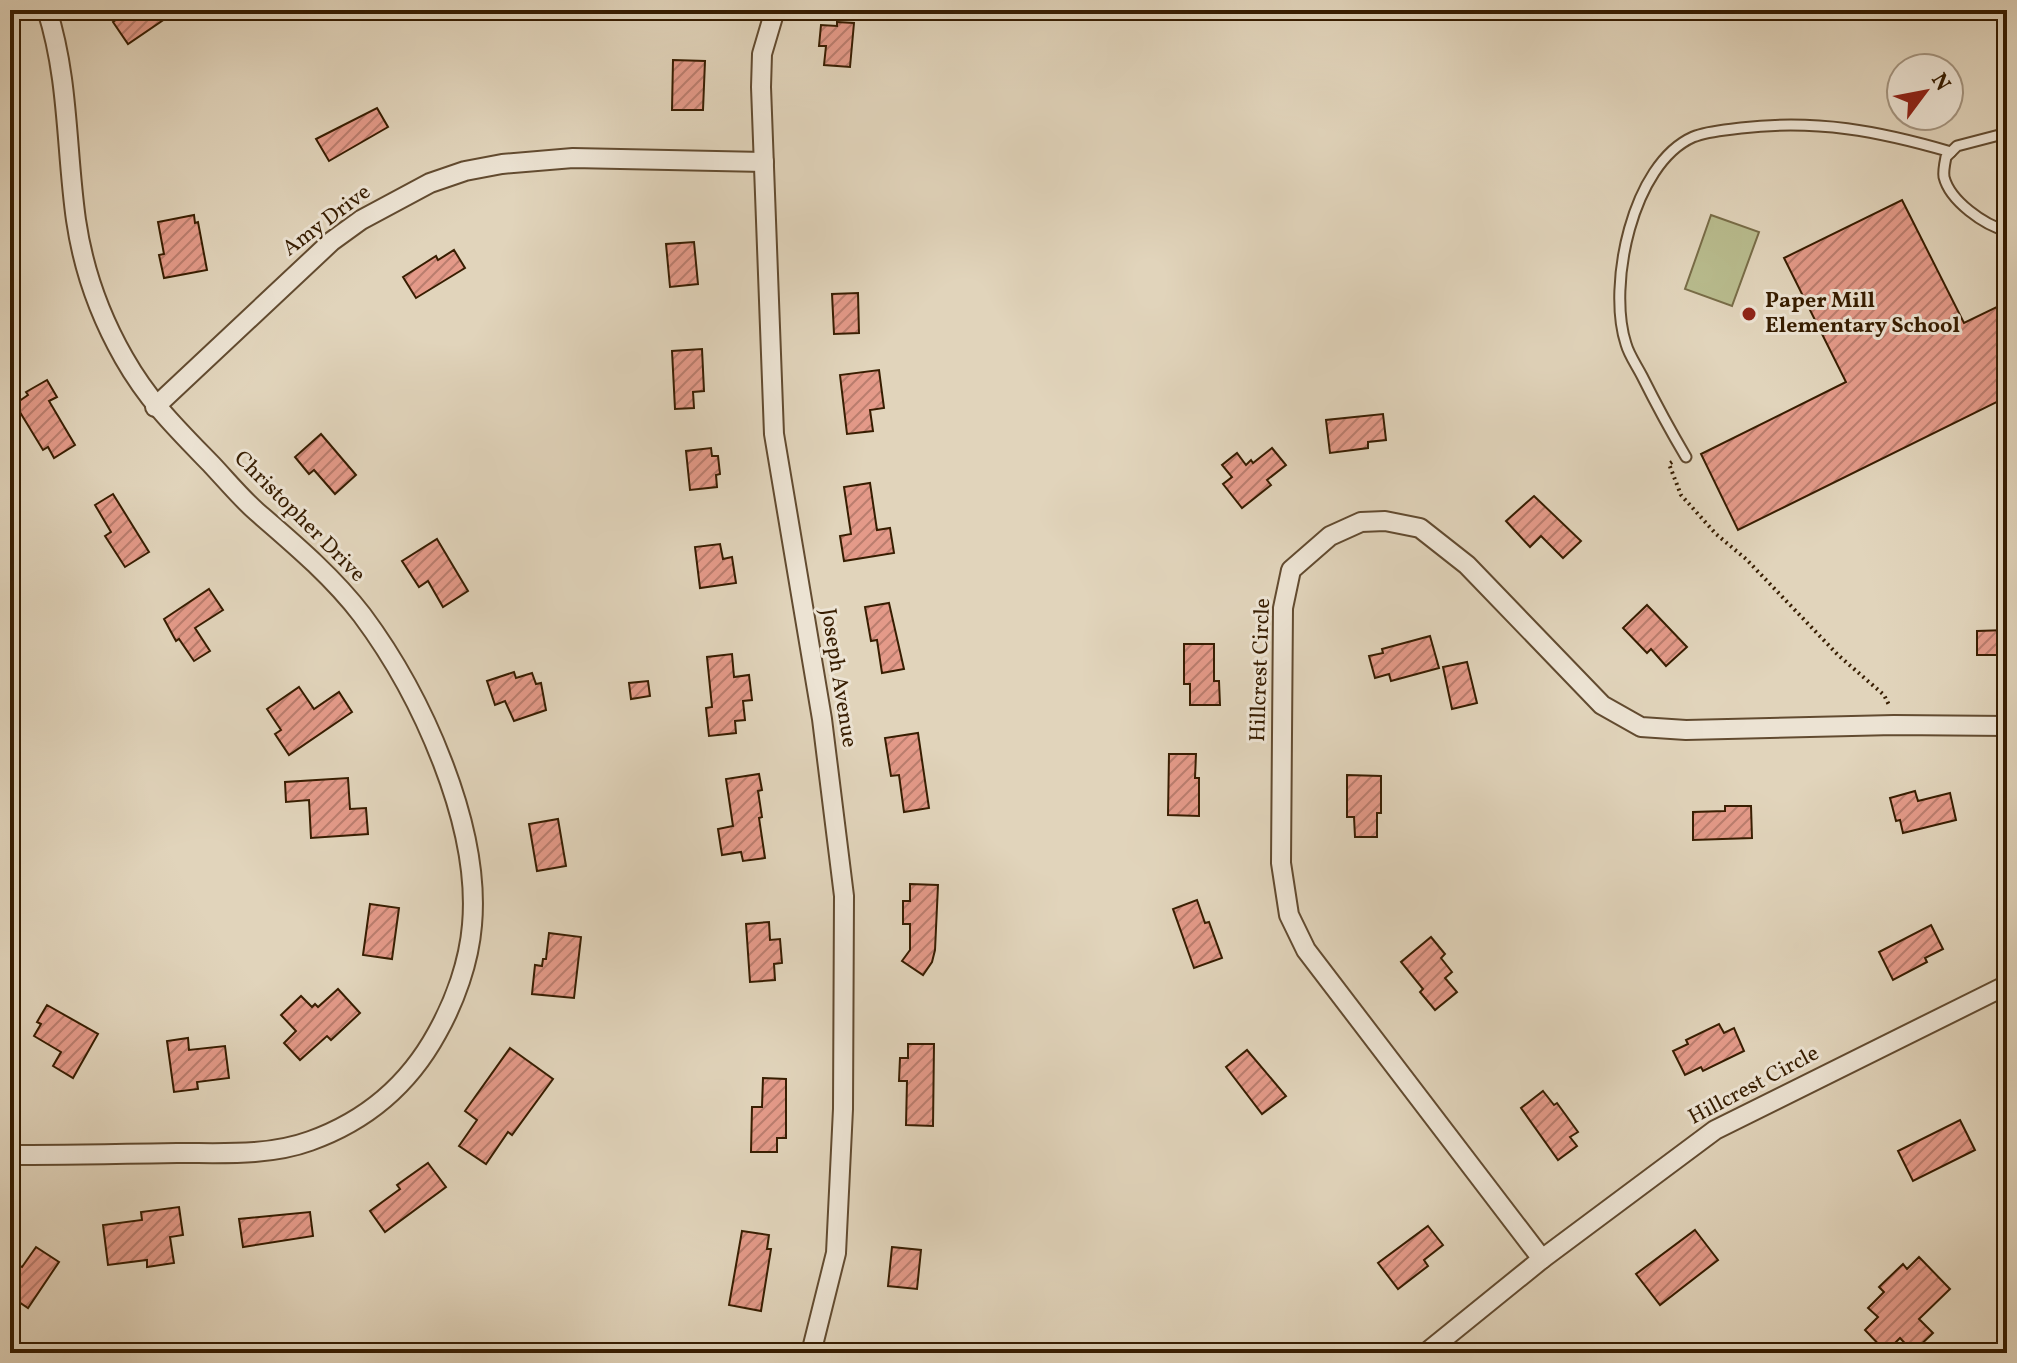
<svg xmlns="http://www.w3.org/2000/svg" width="2017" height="1363" viewBox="0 0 2017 1363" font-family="Vollkorn,serif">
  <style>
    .pitch { fill: #b8bb8d; stroke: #786c47; stroke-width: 2 }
    .building { fill: url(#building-hatch); stroke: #371d01; stroke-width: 2 }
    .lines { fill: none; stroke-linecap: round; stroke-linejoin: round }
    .service-casing { stroke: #624b30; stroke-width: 13 }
    .minor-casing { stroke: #624b30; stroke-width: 22 }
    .path { stroke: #371d01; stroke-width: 4; stroke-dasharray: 2 4; stroke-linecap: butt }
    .service { stroke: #ece3d3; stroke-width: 9 }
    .minor { stroke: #ece3d3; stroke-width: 18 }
    .poi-dot { fill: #8f2418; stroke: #ece3d3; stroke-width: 3 }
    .labels { text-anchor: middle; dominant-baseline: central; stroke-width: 6; stroke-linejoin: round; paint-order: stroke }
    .street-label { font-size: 22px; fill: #371d01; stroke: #ece3d3 }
    .poi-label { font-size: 22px; font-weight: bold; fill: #371d01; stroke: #ece3d3; text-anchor: start }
  </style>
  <defs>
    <pattern id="building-hatch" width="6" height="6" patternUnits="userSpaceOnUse" patternTransform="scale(2)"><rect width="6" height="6" fill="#e49a89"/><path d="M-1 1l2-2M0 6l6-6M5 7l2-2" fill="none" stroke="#ba7d6e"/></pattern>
  </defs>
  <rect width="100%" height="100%" fill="#e1d4bb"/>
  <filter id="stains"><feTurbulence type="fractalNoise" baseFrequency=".0025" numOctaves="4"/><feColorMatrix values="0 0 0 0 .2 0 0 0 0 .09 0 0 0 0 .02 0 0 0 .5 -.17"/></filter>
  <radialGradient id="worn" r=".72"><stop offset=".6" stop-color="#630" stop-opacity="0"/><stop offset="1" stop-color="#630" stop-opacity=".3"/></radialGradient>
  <!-- pitch -->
  <path class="pitch" d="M 1711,215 L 1759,232 L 1732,306 L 1685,289 Z"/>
  <!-- building -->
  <g class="building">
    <path d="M 111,10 L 178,10 L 128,44 L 113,22 L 117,19 Z"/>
    <path d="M 837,22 L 854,23 L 850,67 L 824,65 L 826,46 L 819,46 L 821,25 L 837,26 Z"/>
    <path d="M 673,60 L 705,61 L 703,110 L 672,110 Z"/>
    <path d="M 377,108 L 388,127 L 329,161 L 316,139 Z"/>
    <path d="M 1902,200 L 1964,323 L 2007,302 L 2007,397 L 1738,530 L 1701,454 L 1846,382 L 1784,258 Z"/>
    <path d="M 194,215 L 195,223 L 198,222 L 207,270 L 164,278 L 159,255 L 164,254 L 158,222 Z"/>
    <path d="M 694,242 L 698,284 L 670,287 L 666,244 Z"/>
    <path d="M 454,250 L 465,268 L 416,298 L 403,277 L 436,256 L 438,260 Z"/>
    <path d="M 858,293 L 859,333 L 834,334 L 832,294 Z"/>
    <path d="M 702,349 L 704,391 L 693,392 L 694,408 L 675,409 L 672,351 Z"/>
    <path d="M 879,370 L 884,408 L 870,410 L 873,431 L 847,434 L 840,375 Z"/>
    <path d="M 47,380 L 57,397 L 49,401 L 75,445 L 54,458 L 48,447 L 43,450 L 15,404 L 28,395 L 26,392 Z"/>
    <path d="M 1383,414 L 1386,440 L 1368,442 L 1368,448 L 1330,453 L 1326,420 Z"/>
    <path d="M 321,434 L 356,475 L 335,494 L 314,470 L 309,474 L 295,457 Z"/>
    <path d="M 711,448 L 712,456 L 718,456 L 720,474 L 716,475 L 717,487 L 690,490 L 686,451 Z"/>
    <path d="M 1272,448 L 1286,465 L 1267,480 L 1271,485 L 1242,508 L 1223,484 L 1232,477 L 1222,465 L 1237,453 L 1246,465 L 1251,460 L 1253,463 Z"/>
    <path d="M 870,483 L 877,530 L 890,528 L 894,553 L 844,561 L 840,536 L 851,534 L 844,487 Z"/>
    <path d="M 113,494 L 149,552 L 125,567 L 105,536 L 111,532 L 95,505 Z"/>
    <path d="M 1534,496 L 1581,541 L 1563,558 L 1541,536 L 1530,547 L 1506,521 Z"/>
    <path d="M 437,539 L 468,591 L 443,607 L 428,581 L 419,587 L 402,561 Z"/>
    <path d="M 720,544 L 723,559 L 732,557 L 736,583 L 700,588 L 695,547 Z"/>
    <path d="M 209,589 L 223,610 L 195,628 L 210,651 L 194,661 L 179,639 L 176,641 L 164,619 Z"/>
    <path d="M 889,603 L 904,669 L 882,673 L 877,640 L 871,641 L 865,607 Z"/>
    <path d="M 1647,605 L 1687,647 L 1666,666 L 1651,649 L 1647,653 L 1623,628 Z"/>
    <path d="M 2007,630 L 2007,655 L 1977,655 L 1977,631 Z"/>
    <path d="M 1430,636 L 1439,668 L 1391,681 L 1389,674 L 1375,678 L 1369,656 L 1383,653 L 1382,649 Z"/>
    <path d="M 1184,644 L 1214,644 L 1214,681 L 1219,681 L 1220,705 L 1190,705 L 1190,684 L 1184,684 Z"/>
    <path d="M 732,654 L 734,677 L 749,675 L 752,700 L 743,701 L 745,720 L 735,721 L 736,733 L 709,736 L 706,708 L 712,707 L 707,657 Z"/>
    <path d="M 1467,662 L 1477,703 L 1452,709 L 1443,667 Z"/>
    <path d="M 514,672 L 516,678 L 532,673 L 536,684 L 541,683 L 546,710 L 514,721 L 505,701 L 495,705 L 487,681 Z"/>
    <path d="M 648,681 L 650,696 L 631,699 L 629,683 Z"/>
    <path d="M 299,687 L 314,709 L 339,692 L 352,712 L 289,755 L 275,734 L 281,730 L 267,709 Z"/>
    <path d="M 918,733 L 929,808 L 904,812 L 899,775 L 891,776 L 885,738 Z"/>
    <path d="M 1169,754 L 1196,754 L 1195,778 L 1199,778 L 1199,816 L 1168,815 Z"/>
    <path d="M 759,774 L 762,790 L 758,791 L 762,817 L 759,818 L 765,858 L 743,861 L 741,852 L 722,855 L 718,829 L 733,826 L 726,779 Z"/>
    <path d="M 1347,775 L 1381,776 L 1381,813 L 1377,813 L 1377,837 L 1355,837 L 1354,817 L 1347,817 Z"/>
    <path d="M 348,778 L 350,809 L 366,808 L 368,834 L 311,838 L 309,800 L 286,802 L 285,782 Z"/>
    <path d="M 1915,791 L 1918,801 L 1950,793 L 1956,820 L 1903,833 L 1900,820 L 1896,821 L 1890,798 Z"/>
    <path d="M 1725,806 L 1751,806 L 1752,838 L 1693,840 L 1693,812 L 1725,811 Z"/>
    <path d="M 558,819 L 566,866 L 537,871 L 529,824 Z"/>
    <path d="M 910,884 L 938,885 L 935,950 L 932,962 L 923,975 L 902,961 L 910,950 L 910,924 L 903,924 L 903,901 L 910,901 Z"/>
    <path d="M 1197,900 L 1205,923 L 1209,922 L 1222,958 L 1194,968 L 1173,909 Z"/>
    <path d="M 370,904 L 399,908 L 392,959 L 363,955 Z"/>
    <path d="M 769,922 L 770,940 L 780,939 L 782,963 L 774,964 L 775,980 L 750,982 L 746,924 Z"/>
    <path d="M 1931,925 L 1943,949 L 1925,958 L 1927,962 L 1893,980 L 1879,952 Z"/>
    <path d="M 549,933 L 581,937 L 574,998 L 532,994 L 535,965 L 542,966 L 543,959 L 546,959 Z"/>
    <path d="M 1431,937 L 1445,954 L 1441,958 L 1452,972 L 1445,978 L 1457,992 L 1435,1010 L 1420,992 L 1423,989 L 1401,962 Z"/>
    <path d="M 338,989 L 360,1013 L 331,1040 L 327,1036 L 300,1060 L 284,1043 L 296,1031 L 281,1015 L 301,996 L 312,1007 L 315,1004 L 318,1007 Z"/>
    <path d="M 47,1005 L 98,1034 L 73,1078 L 53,1066 L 61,1052 L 34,1036 L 41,1024 L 37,1022 Z"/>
    <path d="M 1719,1024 L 1724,1033 L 1734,1028 L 1744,1051 L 1703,1071 L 1701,1067 L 1685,1075 L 1673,1051 L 1688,1044 L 1686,1040 Z"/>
    <path d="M 188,1038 L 189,1050 L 225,1046 L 229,1078 L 197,1082 L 198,1089 L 174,1092 L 167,1041 Z"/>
    <path d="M 908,1044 L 934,1044 L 933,1126 L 906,1125 L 907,1081 L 899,1081 L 900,1058 L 908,1058 Z"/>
    <path d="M 510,1048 L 553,1079 L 512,1135 L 508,1132 L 486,1164 L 459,1146 L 477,1120 L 465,1111 Z"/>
    <path d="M 1247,1050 L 1286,1096 L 1262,1114 L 1226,1067 Z"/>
    <path d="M 763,1078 L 786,1079 L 786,1138 L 777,1138 L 777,1152 L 751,1152 L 752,1107 L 762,1107 Z"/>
    <path d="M 1543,1091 L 1554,1105 L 1557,1103 L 1578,1132 L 1570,1137 L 1577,1146 L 1558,1160 L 1521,1108 Z"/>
    <path d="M 1960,1120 L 1975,1150 L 1913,1181 L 1898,1151 Z"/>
    <path d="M 428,1163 L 446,1187 L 385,1232 L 370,1211 L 400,1189 L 397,1185 Z"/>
    <path d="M 179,1207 L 183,1235 L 170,1237 L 174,1263 L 147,1267 L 147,1260 L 108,1265 L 103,1225 L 142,1220 L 141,1212 Z"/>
    <path d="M 310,1212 L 313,1236 L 243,1247 L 239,1219 Z"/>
    <path d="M 1428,1226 L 1443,1245 L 1424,1260 L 1428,1266 L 1398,1289 L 1378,1263 Z"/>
    <path d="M 1695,1230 L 1718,1260 L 1660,1305 L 1636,1274 Z"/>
    <path d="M 742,1231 L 769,1235 L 767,1249 L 771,1249 L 761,1311 L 729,1305 Z"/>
    <path d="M 36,1247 L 59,1262 L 28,1308 L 10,1296 L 10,1260 L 22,1267 Z"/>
    <path d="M 892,1247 L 921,1250 L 917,1289 L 888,1286 Z"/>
    <path d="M 1919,1257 L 1950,1289 L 1919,1319 L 1933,1333 L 1913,1352 L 1900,1338 L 1886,1352 L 1865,1330 L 1878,1317 L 1868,1308 L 1884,1292 L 1879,1287 L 1903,1264 L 1907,1269 Z"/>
  </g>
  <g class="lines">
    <defs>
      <g id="service">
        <path d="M 2007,133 L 1957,146 L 1946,157 C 1945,162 1943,171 1944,177 C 1950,201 1984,225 2007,231"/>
        <path d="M 1686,457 C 1670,430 1656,404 1642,376 C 1637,366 1629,355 1626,344 C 1607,286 1632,164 1693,137 C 1707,131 1726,130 1741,128 C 1816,119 1879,131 1951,152"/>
      </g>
      <g id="minor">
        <path d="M 775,10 L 762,54 L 761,87 L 774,434 L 822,719 L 844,896 L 843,1109 L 836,1253 L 811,1353"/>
        <path d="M 155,407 L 332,241 L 361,220 L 430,183 L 465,171 L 502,164 L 573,158 L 764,162"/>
        <path d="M 17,1155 C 71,1155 125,1154 180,1153 C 222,1153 269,1156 310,1141 C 366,1121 408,1086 437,1033 C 455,1001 469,962 472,925 C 481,825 421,694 362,615 C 332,576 294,544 257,512 C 241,498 227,481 212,465 C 177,429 149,402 124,358 C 100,316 83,268 76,220 C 66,149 69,79 47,10"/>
        <path d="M 1542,1259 L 1306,950 L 1289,915 L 1281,863 L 1283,608 L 1291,570 L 1330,536 L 1361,522 L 1385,521 L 1420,528 L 1467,565 L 1602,705 L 1641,727 L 1686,730 L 1894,725 L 2007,726"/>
        <path d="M 1426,1353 L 1542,1259 L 1715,1130 L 2007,985"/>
      </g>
    </defs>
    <!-- service casing -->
    <use href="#service" class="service-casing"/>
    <!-- minor casing -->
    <use href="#minor" class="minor-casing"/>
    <!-- path -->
    <path class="path" d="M 1672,462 L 1669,464 L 1681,495 L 1716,534 L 1746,559 L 1838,655 L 1884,695 L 1889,705"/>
    <!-- service -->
    <use href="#service" class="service"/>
    <!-- minor -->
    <use href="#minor" class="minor"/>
  </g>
  <!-- markers -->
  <circle class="poi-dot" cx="1749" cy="314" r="8"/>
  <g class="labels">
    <!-- street labels -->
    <g class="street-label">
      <text transform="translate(327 221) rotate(-37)">Amy Drive</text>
      <text transform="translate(299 517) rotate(45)">Christopher Drive</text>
      <text transform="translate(1261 670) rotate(-88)">Hillcrest Circle</text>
      <text transform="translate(838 678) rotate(81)">Joseph Avenue</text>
      <text transform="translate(1754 1086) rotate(-28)">Hillcrest Circle</text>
    </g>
    <!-- poi labels -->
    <g class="poi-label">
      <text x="1765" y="301">Paper Mill<tspan x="1765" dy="25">Elementary School</tspan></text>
    </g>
  </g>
  <!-- margin -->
  <rect width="2017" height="1363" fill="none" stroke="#e1d4bb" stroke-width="40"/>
  <rect x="12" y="12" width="1993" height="1339" fill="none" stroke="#371d01" stroke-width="4"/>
  <rect x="20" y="20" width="1977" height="1323" fill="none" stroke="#371d01" stroke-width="2"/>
  <!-- north arrow -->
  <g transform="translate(1925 92) rotate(58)"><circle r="38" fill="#ece3d3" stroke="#a4947f" stroke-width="2"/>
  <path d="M0-6L14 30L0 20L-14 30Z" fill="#8f2418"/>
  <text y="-12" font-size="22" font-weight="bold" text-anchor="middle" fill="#371d01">N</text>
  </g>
  <rect width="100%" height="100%" filter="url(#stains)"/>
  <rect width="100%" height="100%" fill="url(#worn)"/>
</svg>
